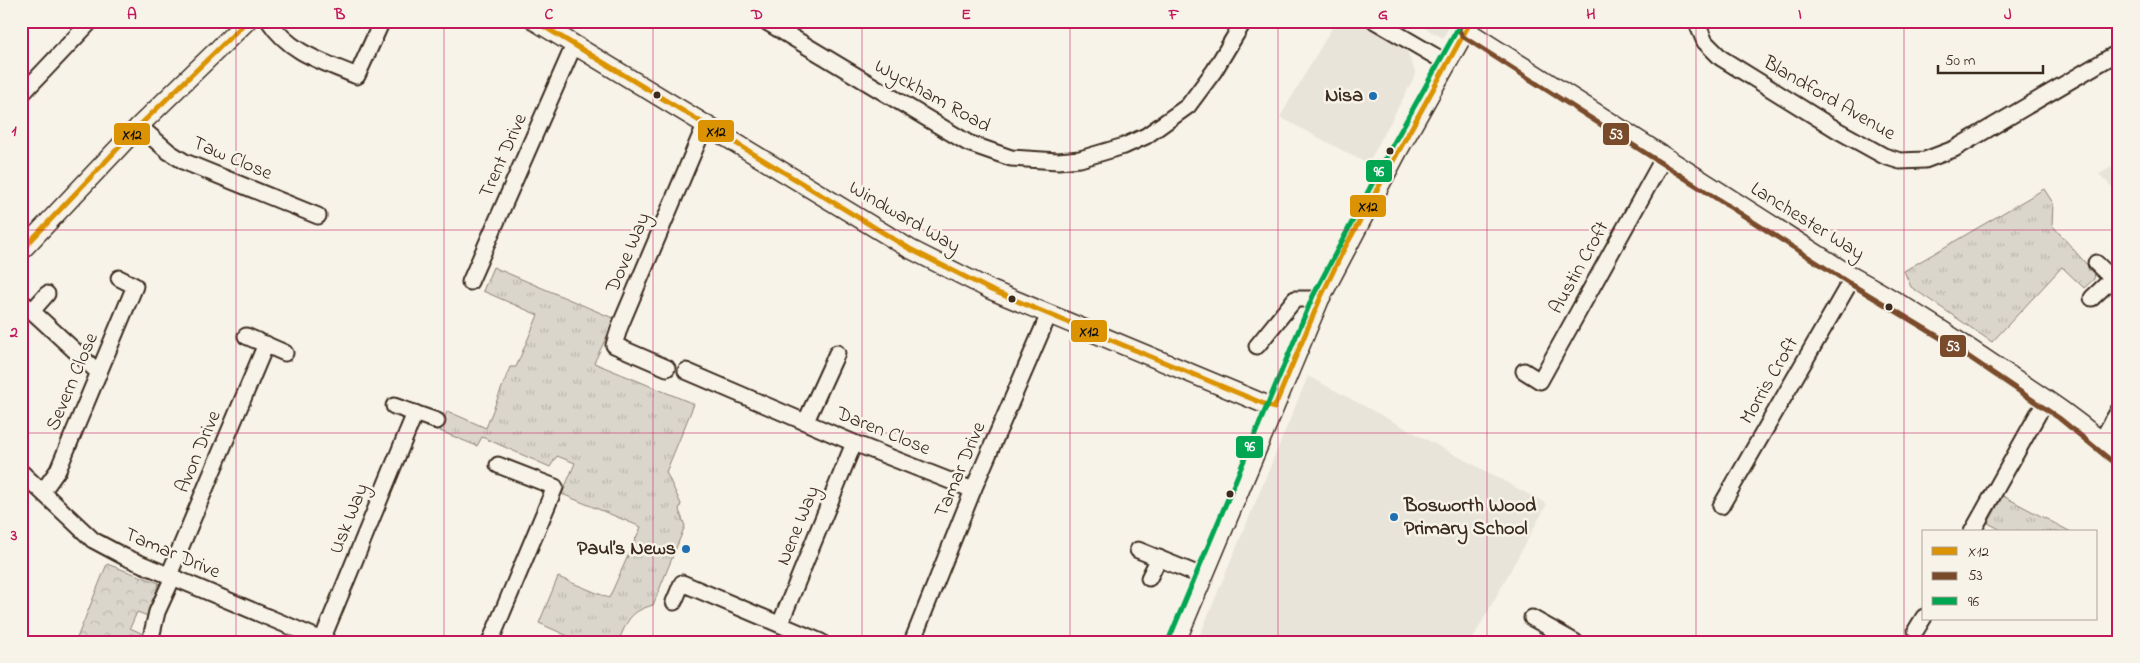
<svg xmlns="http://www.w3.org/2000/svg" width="2140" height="663" viewBox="0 0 2140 663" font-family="'Indie Flower',sans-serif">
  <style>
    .built { fill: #e9e4d9 }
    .grass { fill: url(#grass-tufts); stroke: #8b8074 }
    .park { fill: url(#park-crowns); stroke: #8b8074 }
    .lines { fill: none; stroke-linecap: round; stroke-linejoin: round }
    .minor-casing { stroke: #3b2a1e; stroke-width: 19 }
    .tertiary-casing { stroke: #3b2a1e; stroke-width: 21 }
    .minor { stroke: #f7f3e8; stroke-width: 15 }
    .tertiary { stroke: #f7f3e8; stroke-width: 18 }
    .bus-1-casing { stroke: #f7f3e8; stroke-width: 9 }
    .bus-2-casing { stroke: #f7f3e8; stroke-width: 9 }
    .bus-3-casing { stroke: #f7f3e8; stroke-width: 9 }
    .bus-1 { stroke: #db9304; stroke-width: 5 }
    .bus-2 { stroke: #7a4b2a; stroke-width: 5 }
    .bus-3 { stroke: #00a651; stroke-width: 5 }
    .grid { fill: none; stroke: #c2185b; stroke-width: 1; stroke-opacity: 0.55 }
    .bus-dot { fill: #3b2a1e; stroke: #f7f3e8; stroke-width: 2 }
    .poi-dot { fill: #1f6fb2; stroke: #f7f3e8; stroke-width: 2 }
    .labels { text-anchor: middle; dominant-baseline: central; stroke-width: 5; stroke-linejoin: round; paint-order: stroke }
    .poi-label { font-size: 20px; font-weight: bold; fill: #3b2a1e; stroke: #f7f3e8; text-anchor: end }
    .street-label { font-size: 20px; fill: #3b2a1e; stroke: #f7f3e8 }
    .line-badge { stroke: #f7f3e8; stroke-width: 2 }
    .badge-label { font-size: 14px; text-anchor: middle; font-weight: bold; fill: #fff }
    .pale-badge-label { font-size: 14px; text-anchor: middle; font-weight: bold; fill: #111 }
    .neatline { fill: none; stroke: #c2185b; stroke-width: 2 }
    .grid-label { font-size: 16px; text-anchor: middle; font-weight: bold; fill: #c2185b }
  </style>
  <defs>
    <pattern id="grass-tufts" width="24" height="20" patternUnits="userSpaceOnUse" patternTransform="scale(1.25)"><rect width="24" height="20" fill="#dbd6cb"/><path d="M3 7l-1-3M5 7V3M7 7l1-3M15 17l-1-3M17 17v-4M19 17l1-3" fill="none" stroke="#bdb8ae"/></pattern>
    <pattern id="park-crowns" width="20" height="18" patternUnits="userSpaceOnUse" patternTransform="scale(1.25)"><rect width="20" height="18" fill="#dbd6cb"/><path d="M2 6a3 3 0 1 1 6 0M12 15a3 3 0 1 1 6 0" fill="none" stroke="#bdb8ae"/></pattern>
  </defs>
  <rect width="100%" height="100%" fill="#f7f3e8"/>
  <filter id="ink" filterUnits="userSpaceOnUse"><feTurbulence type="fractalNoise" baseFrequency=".02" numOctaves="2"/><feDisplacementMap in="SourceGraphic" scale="10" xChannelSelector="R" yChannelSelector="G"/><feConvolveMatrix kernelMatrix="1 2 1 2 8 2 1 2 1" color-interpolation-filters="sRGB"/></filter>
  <g filter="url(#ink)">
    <!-- built -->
    <g class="built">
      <path d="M 1336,21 L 1357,21 L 1407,51 L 1416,74 L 1368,164 L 1280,117 Z"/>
      <path d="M 1412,21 L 1452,21 L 1443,38 Z"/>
      <path d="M 2119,163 L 2119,194 L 2099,174 Z"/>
      <path d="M 1308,376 L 1547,504 L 1471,642 L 1197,642 Z"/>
    </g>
    <!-- grass -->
    <g class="grass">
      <path d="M 2044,189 L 2053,203 L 2052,225 L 2095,274 L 2094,279 L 2084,288 L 2062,267 L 1992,342 L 1911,287 L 1904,271 Z"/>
      <path d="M 493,267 L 615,319 L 594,363 L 694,404 L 666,472 L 681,504 L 679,510 L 685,526 L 653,605 C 629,612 628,620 618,642 L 581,642 L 539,623 L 558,577 L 609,598 L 641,527 L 562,494 L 575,463 L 557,456 L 550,467 L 482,437 L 477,446 L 440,431 L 447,411 L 486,428 L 510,367 L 516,367 L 538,315 L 483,291 Z"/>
      <path d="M 2003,496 L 2071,532 L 2005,532 L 1988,523 Z"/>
    </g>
    <!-- park -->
    <path class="park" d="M 107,564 L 159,583 L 148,616 L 137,612 L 130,628 L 141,633 L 140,642 L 85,642 L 77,638 Z"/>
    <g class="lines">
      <defs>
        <g id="minor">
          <path d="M 269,21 C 291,54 322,61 357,76 L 382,21"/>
          <path d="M 765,21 L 968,143 L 1011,158 L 1058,161 L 1080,159 L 1124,146 L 1146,136 L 1188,106 L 1214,71 L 1244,21"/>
          <path d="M 1375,21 L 1447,63"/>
          <path d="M 1696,21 L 1705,42 L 1721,58 L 1837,130 L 1884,156 L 1900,161 L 1925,160 L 1954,149 L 2119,52"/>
          <path d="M 21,95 L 91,21"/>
          <path d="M 139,126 L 169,152 L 185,162 L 318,216"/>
          <path d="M 2096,263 L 2119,285"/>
          <path d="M 470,282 L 574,45"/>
          <path d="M 2092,298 L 2112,279"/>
          <path d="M 21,301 L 99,373"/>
          <path d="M 32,311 L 47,294"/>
          <path d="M 246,336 L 285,353"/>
          <path d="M 1257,346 L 1295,299 L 1320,299"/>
          <path d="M 667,368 L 614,345 L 620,326 L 705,125"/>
          <path d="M 686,371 L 854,443 L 973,490"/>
          <path d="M 1524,371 L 1540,381 L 1664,157"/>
          <path d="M 394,406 L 437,421"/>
          <path d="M 806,421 L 837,353"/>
          <path d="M 2101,441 L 2119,410"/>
          <path d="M 21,472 L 93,540 L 125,557 L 327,642"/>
          <path d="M 43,491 L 58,470 L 135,286 L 119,278"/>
          <path d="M 1721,506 L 1853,277"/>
          <path d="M 1972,532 L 2038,414 L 2048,401"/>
          <path d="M 1138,550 L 1202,576"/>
          <path d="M 169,575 L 266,344"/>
          <path d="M 1149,578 L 1159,558"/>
          <path d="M 674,602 L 682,583 L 821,642"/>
          <path d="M 1532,618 L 1575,642"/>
          <path d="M 780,624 L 854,443"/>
          <path d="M 1916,630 L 1924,617"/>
          <path d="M 322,640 L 415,413"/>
          <path d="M 150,642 L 157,612 L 173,577"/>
          <path d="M 490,642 L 555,487 L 498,465"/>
          <path d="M 912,642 L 973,490 L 1049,314"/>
        </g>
        <g id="tertiary">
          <path d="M 535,21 L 910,249 L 991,290 L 1274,408"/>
          <path d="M 1466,30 L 1853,277 C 1905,305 1954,338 2003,371 C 2043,397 2085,424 2119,458"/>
          <path d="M 21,251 L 139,126 L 247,21"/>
          <path d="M 1176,642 L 1320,299 L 1398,151 L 1471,21"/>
        </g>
      </defs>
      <!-- minor casing -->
      <use href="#minor" class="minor-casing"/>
      <!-- tertiary casing -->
      <use href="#tertiary" class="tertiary-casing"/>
      <!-- minor -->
      <use href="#minor" class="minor"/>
      <!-- tertiary -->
      <use href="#tertiary" class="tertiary"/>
      <defs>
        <g id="bus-1">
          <path d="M 535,21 L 910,249 L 991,290 L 1274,408 L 1320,299 L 1343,251 L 1471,21"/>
          <path d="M 21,251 L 139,126 L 247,21"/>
        </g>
        <path id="bus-2" d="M 1462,21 L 1459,30 L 1462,36 L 1849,283 L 1944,340 L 2059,418 L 2114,463"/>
        <path id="bus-3" d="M 1169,639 L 1313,296 L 1391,148 L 1462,21"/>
      </defs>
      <!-- bus-1 casing -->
      <use href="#bus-1" class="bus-1-casing"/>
      <!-- bus-2 casing -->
      <use href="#bus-2" class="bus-2-casing"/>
      <!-- bus-3 casing -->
      <use href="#bus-3" class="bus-3-casing"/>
      <!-- bus-1 -->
      <use href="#bus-1" class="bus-1"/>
      <!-- bus-2 -->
      <use href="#bus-2" class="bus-2"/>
      <!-- bus-3 -->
      <use href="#bus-3" class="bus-3"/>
    </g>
  </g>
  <!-- grid -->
  <path class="grid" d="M 236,21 L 236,642M 444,21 L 444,642M 653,21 L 653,642M 862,21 L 862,642M 1070,21 L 1070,642M 1278,21 L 1278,642M 1487,21 L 1487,642M 1696,21 L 1696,642M 1904,21 L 1904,642M 21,230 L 2119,230M 21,433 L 2119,433"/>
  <!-- markers -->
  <g class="bus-dot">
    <circle cx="657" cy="95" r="4.5"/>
    <circle cx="1390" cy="151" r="4.5"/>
    <circle cx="1012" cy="299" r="4.5"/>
    <circle cx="1889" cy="307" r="4.5"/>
    <circle cx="1230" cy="494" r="4.5"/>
  </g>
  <g class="poi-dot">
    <circle cx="1373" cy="96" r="5"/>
    <circle cx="1394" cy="517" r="5"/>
    <circle cx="686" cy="549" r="5"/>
  </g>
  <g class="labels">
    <!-- poi labels -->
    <g class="poi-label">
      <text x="1363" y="96">Nisa</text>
      <text x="1404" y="506" text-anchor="start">Bosworth Wood<tspan x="1404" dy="23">Primary School</tspan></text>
      <text x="676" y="549">Paul’s News</text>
    </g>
    <!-- street labels -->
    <g class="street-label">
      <text transform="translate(932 97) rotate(29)">Wyckham Road</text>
      <text transform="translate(1829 99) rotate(30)">Blandford Avenue</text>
      <text transform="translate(504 156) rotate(-66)">Trent Drive</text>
      <text transform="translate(232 159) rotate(23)">Taw Close</text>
      <text transform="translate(904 218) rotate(30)">Windward Way</text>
      <text transform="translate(1807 222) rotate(32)">Lanchester Way</text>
      <text transform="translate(629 253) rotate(-67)">Dove Way</text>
      <text transform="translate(1580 268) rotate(-61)">Austin Croft</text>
      <text transform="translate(1770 381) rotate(-60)">Morris Croft</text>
      <text transform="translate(73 382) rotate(-67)">Severn Close</text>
      <text transform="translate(883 432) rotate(22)">Daren Close</text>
      <text transform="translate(199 452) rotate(-67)">Avon Drive</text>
      <text transform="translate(961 470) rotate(-67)">Tamar Drive</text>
      <text transform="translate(350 519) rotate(-68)">Usk Way</text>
      <text transform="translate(799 526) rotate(-68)">Nene Way</text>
      <text transform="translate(172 554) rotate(23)">Tamar Drive</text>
    </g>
  </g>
  <g class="line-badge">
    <rect x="697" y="119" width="38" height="24" rx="5" fill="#db9304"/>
    <rect x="113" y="122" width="38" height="24" rx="5" fill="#db9304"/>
    <rect x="1602" y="122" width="28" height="24" rx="5" fill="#7a4b2a"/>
    <rect x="1365" y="159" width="28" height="24" rx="5" fill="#00a651"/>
    <rect x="1349" y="194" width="38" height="24" rx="5" fill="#db9304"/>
    <rect x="1070" y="319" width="38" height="24" rx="5" fill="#db9304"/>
    <rect x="1939" y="334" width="28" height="24" rx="5" fill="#7a4b2a"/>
    <rect x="1235" y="435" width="29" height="24" rx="5" fill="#00a651"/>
  </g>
  <g class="badge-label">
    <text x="1616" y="139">53</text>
    <text x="1379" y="176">96</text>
    <text x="1953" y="351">53</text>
    <text x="1250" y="451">96</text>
  </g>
  <g class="pale-badge-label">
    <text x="716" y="136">X12</text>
    <text x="132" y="139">X12</text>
    <text x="1368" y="211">X12</text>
    <text x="1089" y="336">X12</text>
  </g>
  <!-- margin -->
  <rect width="2140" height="663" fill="none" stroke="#f7f3e8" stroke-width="55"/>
  <!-- legend -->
  <rect x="1922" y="530" width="175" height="90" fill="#f7f3e8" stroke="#aca397"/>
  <rect x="1932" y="547" width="25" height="8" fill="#db9304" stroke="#aca397"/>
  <text x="1968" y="556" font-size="15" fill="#3b2a1e">X12</text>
  <rect x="1932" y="572" width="25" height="8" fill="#7a4b2a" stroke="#aca397"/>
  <text x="1968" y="580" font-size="15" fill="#3b2a1e">53</text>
  <rect x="1932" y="597" width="25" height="8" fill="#00a651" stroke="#aca397"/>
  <text x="1968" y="606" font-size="15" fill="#3b2a1e">96</text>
  <!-- scale -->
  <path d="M1938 65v8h105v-8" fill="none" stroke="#3b2a1e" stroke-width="2.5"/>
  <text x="1945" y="65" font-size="15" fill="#3b2a1e" stroke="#f7f3e8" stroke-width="4" paint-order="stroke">50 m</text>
  <rect x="28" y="28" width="2084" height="608" class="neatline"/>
  <g class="grid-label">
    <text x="132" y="19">A</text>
    <text x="340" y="19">B</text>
    <text x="549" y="19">C</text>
    <text x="757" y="19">D</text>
    <text x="966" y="19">E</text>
    <text x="1174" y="19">F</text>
    <text x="1383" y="19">G</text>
    <text x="1591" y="19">H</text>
    <text x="1800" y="19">I</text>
    <text x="2008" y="19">J</text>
    <text x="14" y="135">1</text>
    <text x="14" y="337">2</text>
    <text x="14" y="540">3</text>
  </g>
</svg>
